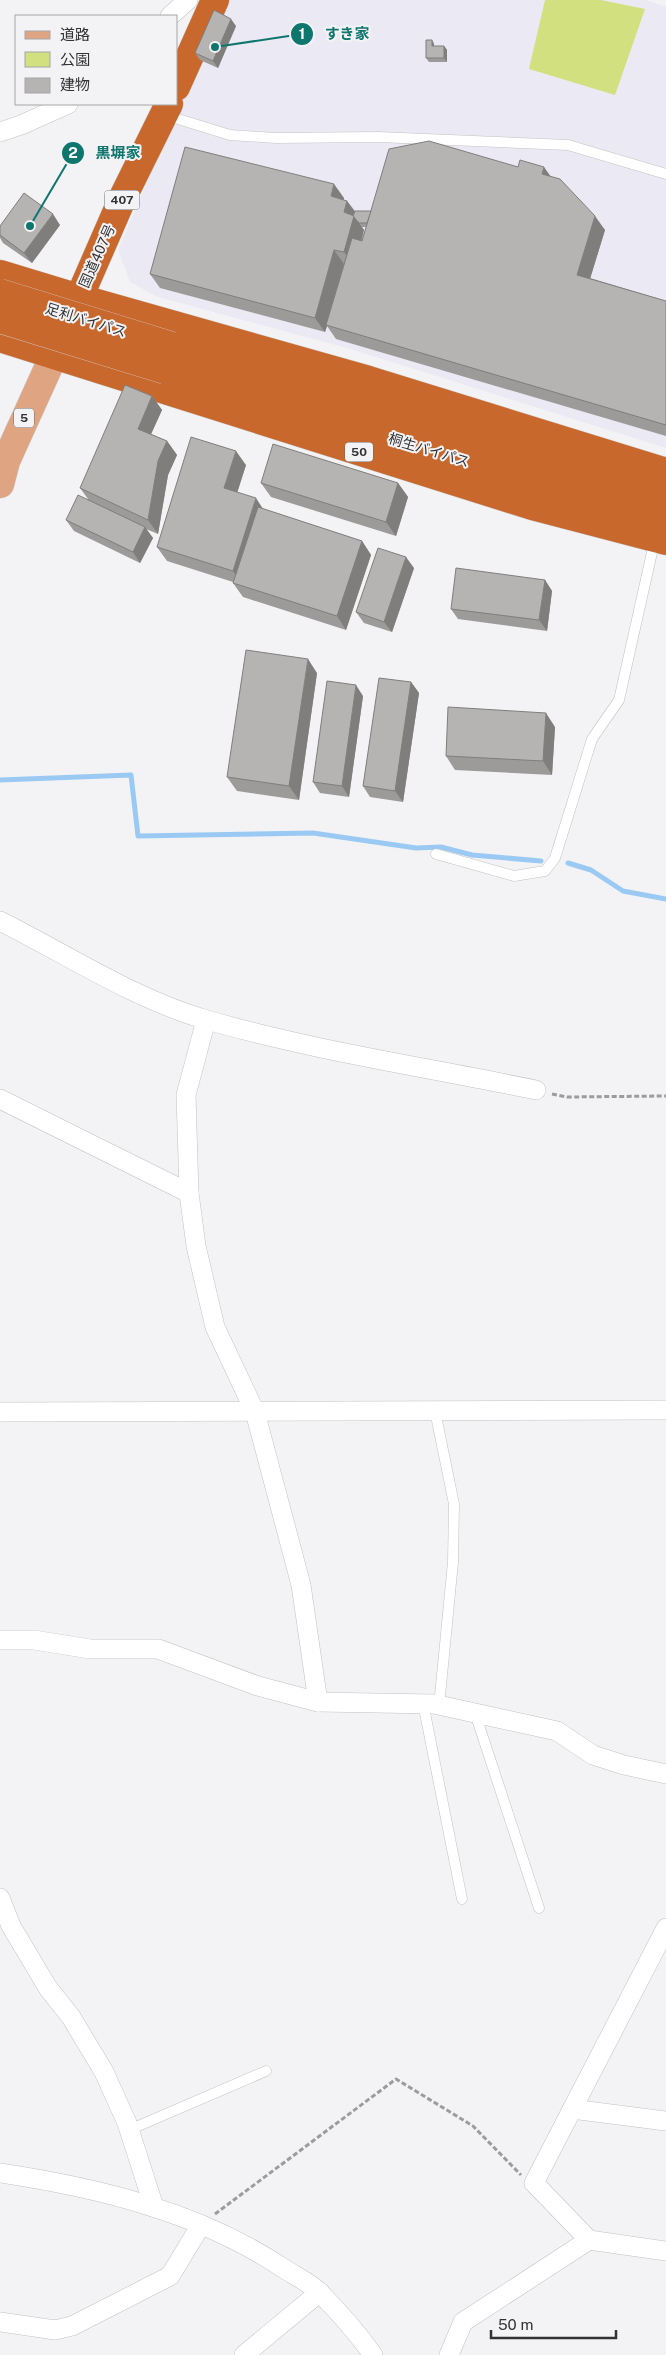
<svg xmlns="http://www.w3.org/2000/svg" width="666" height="2355" viewBox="0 0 666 2355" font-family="'Public Sans','Noto Sans JP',sans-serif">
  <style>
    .built { fill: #ebeaf4 }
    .green { fill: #d2e07f }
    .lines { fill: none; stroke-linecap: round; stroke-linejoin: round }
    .stream { stroke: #9acaf3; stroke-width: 5 }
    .lane-casing { stroke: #c2c2c4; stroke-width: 11 }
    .street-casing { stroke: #c2c2c4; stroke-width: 20 }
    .primary-casing { stroke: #cecece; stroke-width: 29 }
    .highway-casing { stroke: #cecece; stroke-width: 29 }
    .path { stroke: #9c9c9e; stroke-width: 3; stroke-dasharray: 5 2.5; stroke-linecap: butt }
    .lane { stroke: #fff; stroke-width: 10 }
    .street { stroke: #fff; stroke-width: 19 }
    .primary { stroke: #dfa481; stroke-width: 28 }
    .highway { stroke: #c9682d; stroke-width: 28 }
    .highway-bridge-casing { stroke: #cecece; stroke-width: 29; stroke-linecap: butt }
    .highway-bridge { stroke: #c9682d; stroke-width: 28 }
    .wall { fill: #9c9b99; fill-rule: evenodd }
    .shaded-wall { fill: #7f7e7d }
    .building { fill: #b5b4b2; stroke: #7f7e7d }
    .labels { text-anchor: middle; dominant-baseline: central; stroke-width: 4; stroke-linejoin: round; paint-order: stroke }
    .shield { fill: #f3f3f5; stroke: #6c6c6d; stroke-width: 1 }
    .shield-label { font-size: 12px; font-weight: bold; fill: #323233 }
    .street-label { font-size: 14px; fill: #323233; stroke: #f3f3f5 }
    .leader { fill: none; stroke: #0f766e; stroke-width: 2 }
    .callout-dot { fill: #0f766e; stroke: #f3f3f5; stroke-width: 2 }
    .mark-label { font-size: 15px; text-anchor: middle; font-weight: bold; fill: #fff }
    .callout-label { font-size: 15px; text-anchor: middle; font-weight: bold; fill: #0f766e; stroke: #f3f3f5; stroke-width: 4; stroke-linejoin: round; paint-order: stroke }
  </style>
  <rect width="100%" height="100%" fill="#f3f3f5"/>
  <!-- built -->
  <path class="built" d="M 224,0 L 647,0 L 666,7 L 666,448 L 347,348 L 158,297 L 130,282 L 118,250 Z"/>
  <!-- green -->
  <path class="green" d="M 545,0 L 601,0 L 645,9 L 615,95 L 529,69 Z"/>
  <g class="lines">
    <!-- stream -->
    <g class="stream">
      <path d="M 0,780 L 131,775 L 138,836 L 313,833 L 416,848 L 441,847 L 472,855 L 541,861"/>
      <path d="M 568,863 L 591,870 L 623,891 L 666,899"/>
    </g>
    <defs>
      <g id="lane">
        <path d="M 165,115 L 230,135 L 276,138 L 378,137 L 568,145 L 666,174"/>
        <path d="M 436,854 L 514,876 L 545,871 L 555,858 L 592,739 L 619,700 L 655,539"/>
        <path d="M 435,1411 L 454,1504 L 453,1562 L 439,1706"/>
        <path d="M 423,1703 L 462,1899"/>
        <path d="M 475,1713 L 539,1908"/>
        <path d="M 129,2130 L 266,2071"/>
      </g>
      <g id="street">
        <path d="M 170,16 L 188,0"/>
        <path d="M 0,132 L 21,125 L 68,104"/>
        <path d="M 0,921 C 68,955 134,999 207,1020 C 315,1051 426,1067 536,1090"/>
        <path d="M 206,1020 L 186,1095 L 189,1193 L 196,1246 L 215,1327 L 255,1412 L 301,1585 L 318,1702"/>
        <path d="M 0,1099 L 189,1193"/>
        <path d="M 0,1412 L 666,1410"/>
        <path d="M 0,1640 L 34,1640 L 90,1649 L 158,1649 L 258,1686 L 318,1702 L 434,1704 L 557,1731 L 593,1755 L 624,1765 L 666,1774"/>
        <path d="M 0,1898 L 11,1926 L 48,1988 L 71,2017 L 104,2072 L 127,2123 L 154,2207"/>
        <path d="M 572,2109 L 666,2121"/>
        <path d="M 0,2173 C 99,2188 199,2212 283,2268 C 295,2276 311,2283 321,2294 C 339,2312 358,2334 373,2355"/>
        <path d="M 589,2240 L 666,2251"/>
        <path d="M 0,2322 L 55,2330 L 72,2326 L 170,2276 L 201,2225"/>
        <path d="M 244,2355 L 320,2292"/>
        <path d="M 449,2355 L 463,2322 L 589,2240 L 534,2183 L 666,1928"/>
      </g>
      <path id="primary" d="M 0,484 L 6,461 L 54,355"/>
      <g id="highway">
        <path d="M 176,87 L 215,0"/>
        <path d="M 0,274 L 79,298 L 369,380 L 666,472"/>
        <path d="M 72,314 L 123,197 L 169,104"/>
        <path d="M 0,338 L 532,506 L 666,541"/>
        <path d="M 172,346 L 552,463 L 666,495"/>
        <path d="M 165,370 L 666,520"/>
      </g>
    </defs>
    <!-- lane casing -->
    <use href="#lane" class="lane-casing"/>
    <!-- street casing -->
    <use href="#street" class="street-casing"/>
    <!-- primary casing -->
    <use href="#primary" class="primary-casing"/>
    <!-- highway casing -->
    <use href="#highway" class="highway-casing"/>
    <!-- path -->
    <g class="path">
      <path d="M 552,1094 L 567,1097 L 666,1096"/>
      <path d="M 215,2214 L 396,2079 L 473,2126 L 521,2175"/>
    </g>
    <!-- lane -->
    <use href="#lane" class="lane"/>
    <!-- street -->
    <use href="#street" class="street"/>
    <!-- primary -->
    <use href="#primary" class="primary"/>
    <!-- highway -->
    <use href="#highway" class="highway"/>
    <defs>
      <g id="highway-bridge">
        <path d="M 0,293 L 172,346"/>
        <path d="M 0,319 L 165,370"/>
      </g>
    </defs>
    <!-- highway-bridge casing -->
    <use href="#highway-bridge" class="highway-bridge-casing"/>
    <!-- highway-bridge -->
    <use href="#highway-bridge" class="highway-bridge"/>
  </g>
  <!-- wall -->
  <g class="wall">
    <path d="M 236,26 L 218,68 L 200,60 L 195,53 Z"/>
    <path d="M 432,40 L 434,44 L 434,46 L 444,46 L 447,50 L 447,62 L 429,62 L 426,58 Z"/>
    <path d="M 551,177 L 605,230 L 590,278 L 666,301 L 666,436 L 336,339 L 327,326 L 325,332 L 160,288 L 150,274 L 344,198 L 344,200 L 347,201 L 355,211 L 371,211 ZM 362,227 L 366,227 L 362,241 L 364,230 Z"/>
    <path d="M 60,225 L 32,263 L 3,243 L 0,238 L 0,226 Z"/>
    <path d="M 152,396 L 162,410 L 151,434 L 167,441 L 177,455 L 168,475 L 158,534 L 146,529 L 153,538 L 140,563 L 74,531 L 66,520 L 88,499 L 80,488 Z"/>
    <path d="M 246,465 L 237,492 L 263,509 L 362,541 L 371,555 L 346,630 L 243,597 L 233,583 L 233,582 L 167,561 L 157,547 Z"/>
    <path d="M 261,483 L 398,483 L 408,497 L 396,536 L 271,497 Z"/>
    <path d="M 414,568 L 392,632 L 364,623 L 356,612 Z"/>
    <path d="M 545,580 L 552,591 L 547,631 L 458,619 L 451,609 Z"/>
    <path d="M 317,673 L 299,800 L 237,791 L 227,777 Z"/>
    <path d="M 411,682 L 419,693 L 403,802 L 370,797 L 363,786 Z"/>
    <path d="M 363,696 L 349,797 L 320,793 L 313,782 Z"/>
    <path d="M 555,727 L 552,775 L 455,770 L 446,756 Z"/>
  </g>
  <!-- shaded-wall -->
  <g class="shaded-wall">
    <path d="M 231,19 L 236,26 L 218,68 L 213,61 Z"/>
    <path d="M 432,40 L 434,44 L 434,50 L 432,46 Z"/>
    <path d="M 444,46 L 447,50 L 447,62 L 444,58 Z"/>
    <path d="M 544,167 L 554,181 L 542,174 Z"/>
    <path d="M 334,184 L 344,198 L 341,210 L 331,196 Z"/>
    <path d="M 347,201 L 357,215 L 356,219 L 364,230 L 354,266 L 344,252 L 344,212 Z"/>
    <path d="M 53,214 L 60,225 L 32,263 L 24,253 Z"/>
    <path d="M 595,216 L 605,230 L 587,289 L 577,275 Z"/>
    <path d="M 334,250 L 344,264 L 326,325 L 327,326 L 325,332 L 315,318 Z"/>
    <path d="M 152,396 L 162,410 L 147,443 L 138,429 Z"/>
    <path d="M 167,441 L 177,455 L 168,475 L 158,534 L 148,520 L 158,461 Z"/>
    <path d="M 236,451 L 246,465 L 234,503 L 224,488 Z"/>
    <path d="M 398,483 L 408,497 L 396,536 L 386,522 Z"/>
    <path d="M 256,498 L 265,512 L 243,585 L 233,571 Z"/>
    <path d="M 145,527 L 153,538 L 140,563 L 133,552 Z"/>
    <path d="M 362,541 L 371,555 L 346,630 L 337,616 Z"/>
    <path d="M 406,557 L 414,568 L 392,632 L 384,622 Z"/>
    <path d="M 545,580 L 552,591 L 547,631 L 539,620 Z"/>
    <path d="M 308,659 L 317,673 L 299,800 L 289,786 Z"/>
    <path d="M 411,682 L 419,693 L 403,802 L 395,791 Z"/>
    <path d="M 356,685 L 363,696 L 349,797 L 342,786 Z"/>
    <path d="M 546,713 L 555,727 L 552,775 L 543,761 Z"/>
  </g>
  <!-- building -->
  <g class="building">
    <path d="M 214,10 L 231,19 L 213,61 L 195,53 Z"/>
    <path d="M 426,40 L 432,40 L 432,46 L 444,46 L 444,58 L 426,58 Z"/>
    <path d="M 429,141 L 518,167 L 520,160 L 544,167 L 542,174 L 560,179 L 595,216 L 577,275 L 666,301 L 666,425 L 326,325 L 352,238 L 362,241 L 389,149 Z"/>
    <path d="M 185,147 L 334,184 L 331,196 L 347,201 L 344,212 L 354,216 L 344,252 L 334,250 L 315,318 L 150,274 Z"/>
    <path d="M 24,193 L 53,214 L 24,253 L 0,235 L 0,226 Z"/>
    <path d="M 355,211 L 371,211 L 367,223 L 359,223 L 353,216 Z"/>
    <path d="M 125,385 L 152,396 L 138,429 L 167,441 L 158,461 L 148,520 L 80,488 Z"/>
    <path d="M 191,437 L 236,451 L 224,488 L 256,498 L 233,571 L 157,547 Z"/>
    <path d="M 273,444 L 398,483 L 386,522 L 261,483 Z"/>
    <path d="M 78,495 L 145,527 L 133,552 L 66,520 Z"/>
    <path d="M 258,507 L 362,541 L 337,616 L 233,583 Z"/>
    <path d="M 378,548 L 406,557 L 384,622 L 356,612 Z"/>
    <path d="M 456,568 L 545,580 L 539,620 L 451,609 Z"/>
    <path d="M 246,650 L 308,659 L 289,786 L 227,777 Z"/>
    <path d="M 379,678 L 411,682 L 395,791 L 363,786 Z"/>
    <path d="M 327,681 L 356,685 L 342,786 L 313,782 Z"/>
    <path d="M 448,707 L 546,713 L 543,761 L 446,756 Z"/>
  </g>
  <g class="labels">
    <!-- shield labels -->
    <g class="shield">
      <rect x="104.5" y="190.5" width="35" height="19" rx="4"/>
      <rect x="14" y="408.5" width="20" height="19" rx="4"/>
      <rect x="345" y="442.5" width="28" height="19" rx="4"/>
    </g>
    <g class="shield-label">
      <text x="122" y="200">407</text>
      <text x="24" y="418">5</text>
      <text x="359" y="452">50</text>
    </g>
    <!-- street labels -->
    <g class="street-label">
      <text transform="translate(97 256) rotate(-66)">国道407号</text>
      <text transform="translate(86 320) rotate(17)">足利バイパス</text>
      <text transform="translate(429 450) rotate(17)">桐生バイパス</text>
    </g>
  </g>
  <!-- callouts -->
  <path class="leader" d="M215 47L302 34M30 226L73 153"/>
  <g class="callout-dot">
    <circle cx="215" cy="47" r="5"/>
    <circle cx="30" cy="226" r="5"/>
    <circle cx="302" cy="34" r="12"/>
    <circle cx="73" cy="153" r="12"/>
  </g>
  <g class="mark-label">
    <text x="302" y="39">1</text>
    <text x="73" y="158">2</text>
  </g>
  <g class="callout-label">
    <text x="347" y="39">すき家</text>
    <text x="118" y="158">黒塀家</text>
  </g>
  <!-- legend -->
  <rect x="15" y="15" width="162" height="90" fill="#f3f3f5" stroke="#a6a6a7"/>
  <rect x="25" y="31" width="25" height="8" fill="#dfa481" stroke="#a6a6a7"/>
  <text x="60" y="40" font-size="15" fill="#323233">道路</text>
  <rect x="25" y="52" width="25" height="15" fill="#d2e07f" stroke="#a6a6a7"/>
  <text x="60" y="65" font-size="15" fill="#323233">公園</text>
  <rect x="25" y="78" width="25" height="15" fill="#b5b4b2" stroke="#a6a6a7"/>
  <text x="60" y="90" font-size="15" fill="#323233">建物</text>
  <!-- scale -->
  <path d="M491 2330v8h125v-8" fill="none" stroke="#323233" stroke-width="2.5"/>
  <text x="498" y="2330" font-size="15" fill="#323233" stroke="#f3f3f5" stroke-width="4" paint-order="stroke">50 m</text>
</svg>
